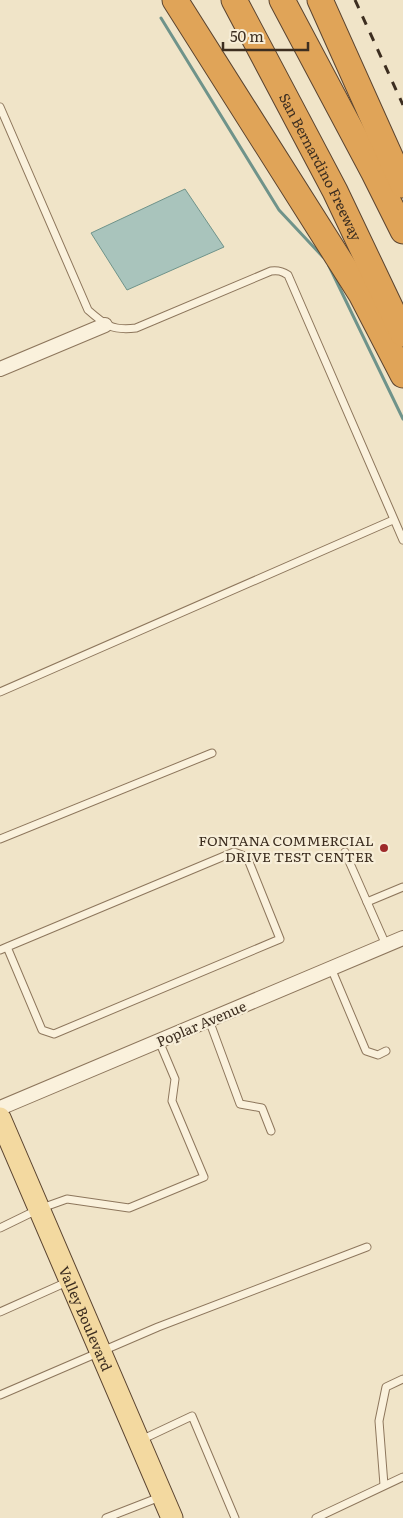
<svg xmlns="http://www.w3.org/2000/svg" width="403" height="1518" viewBox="0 0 403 1518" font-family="Literata,serif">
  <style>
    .water { fill: #a9c4bc; stroke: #6f938a }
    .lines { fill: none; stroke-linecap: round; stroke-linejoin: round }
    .stream { stroke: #6f938a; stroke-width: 3 }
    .service-casing { stroke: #8d765c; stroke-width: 9 }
    .minor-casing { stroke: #8d765c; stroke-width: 16 }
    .primary-casing { stroke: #5b4430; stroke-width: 23 }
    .motorway-casing { stroke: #5b4430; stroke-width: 27 }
    .service { stroke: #faf1dc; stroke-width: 7 }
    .minor { stroke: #faf1dc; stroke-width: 14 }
    .primary { stroke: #f3d9a0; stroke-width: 21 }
    .motorway { stroke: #e0a458; stroke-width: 25 }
    .rail { stroke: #3d2e20; stroke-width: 3; stroke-dasharray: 9 9; stroke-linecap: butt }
    .poi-dot { fill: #9e2a2b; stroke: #f7eed8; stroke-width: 2 }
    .labels { text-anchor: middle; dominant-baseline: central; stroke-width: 4.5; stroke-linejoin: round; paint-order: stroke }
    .street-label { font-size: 14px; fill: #3d2e20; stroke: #f7eed8 }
    .poi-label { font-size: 14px; fill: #3d2e20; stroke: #f7eed8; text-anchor: end }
  </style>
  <rect width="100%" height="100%" fill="#f0e4c8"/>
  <!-- water -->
  <path class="water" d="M 185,189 L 224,247 L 127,290 L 91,233 Z"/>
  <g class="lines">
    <!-- stream -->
    <g class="stream">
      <path d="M 161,18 L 279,210 L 323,257"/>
      <path d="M 329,266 L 403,419"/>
    </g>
    <defs>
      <g id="service">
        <path d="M 0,107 L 88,310 C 105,325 112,331 136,328 L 271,271 C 278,270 282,271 288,275 L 403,540"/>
        <path d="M 0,692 L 393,520"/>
        <path d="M 0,839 L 212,753"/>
        <path d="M 345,852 L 386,945"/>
        <path d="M 367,902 L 403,887"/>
        <path d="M 0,950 L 7,947 L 234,852 L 247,857 L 280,939 L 54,1034 L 42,1030 L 7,947"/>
        <path d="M 331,968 L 366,1051 L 378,1055 L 386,1051"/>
        <path d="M 209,1020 L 240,1104 L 262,1108 L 271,1131"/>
        <path d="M 0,1228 L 39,1209 L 67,1199 L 129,1208 L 204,1177 L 172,1101 L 175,1079 L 159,1041"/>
        <path d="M 0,1312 L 67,1282"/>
        <path d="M 0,1395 L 158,1327 L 367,1247"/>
        <path d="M 141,1440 L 192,1416 L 235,1518"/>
        <path d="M 384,1485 L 379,1421 L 386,1387 L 403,1379"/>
        <path d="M 106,1518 L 160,1497"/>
        <path d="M 316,1518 L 403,1477"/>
      </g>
      <g id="minor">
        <path d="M 0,369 L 105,325"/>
        <path d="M 0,1108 L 403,938"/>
      </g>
      <g id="primary">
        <path id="s1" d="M 0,1118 L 172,1518"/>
      </g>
      <g id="motorway">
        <path d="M 175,0 L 361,294 L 403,375"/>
        <path id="s2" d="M 234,0 L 335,191 L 403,334"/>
        <path d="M 282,0 L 374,173 L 403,231"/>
        <path d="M 320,0 L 403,185"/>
      </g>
    </defs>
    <!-- service casing -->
    <use href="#service" class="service-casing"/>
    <!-- minor casing -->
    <use href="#minor" class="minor-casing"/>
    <!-- primary casing -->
    <use href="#primary" class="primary-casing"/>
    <!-- motorway casing -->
    <use href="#motorway" class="motorway-casing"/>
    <!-- service -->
    <use href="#service" class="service"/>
    <!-- minor -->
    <use href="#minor" class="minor"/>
    <!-- primary -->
    <use href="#primary" class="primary"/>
    <!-- motorway -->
    <use href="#motorway" class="motorway"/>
    <!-- rail -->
    <path class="rail" d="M 355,0 L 403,105"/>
  </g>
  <!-- markers -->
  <circle class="poi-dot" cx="384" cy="848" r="5"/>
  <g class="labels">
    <!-- street labels -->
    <g class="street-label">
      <text stroke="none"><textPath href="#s2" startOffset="188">San Bernardino Freeway</textPath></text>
      <text transform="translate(201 1023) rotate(-23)">Poplar Avenue</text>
      <text stroke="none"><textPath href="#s1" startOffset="218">Valley Boulevard</textPath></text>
    </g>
    <!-- poi labels -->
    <g class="poi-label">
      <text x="374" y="840">FONTANA COMMERCIAL<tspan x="374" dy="16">DRIVE TEST CENTER</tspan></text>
    </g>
  </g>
  <!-- scale -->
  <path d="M223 42v8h85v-8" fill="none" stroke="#3d2e20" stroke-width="2.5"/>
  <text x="230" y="42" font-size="15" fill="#3d2e20" stroke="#f7eed8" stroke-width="4" paint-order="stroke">50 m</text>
</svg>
